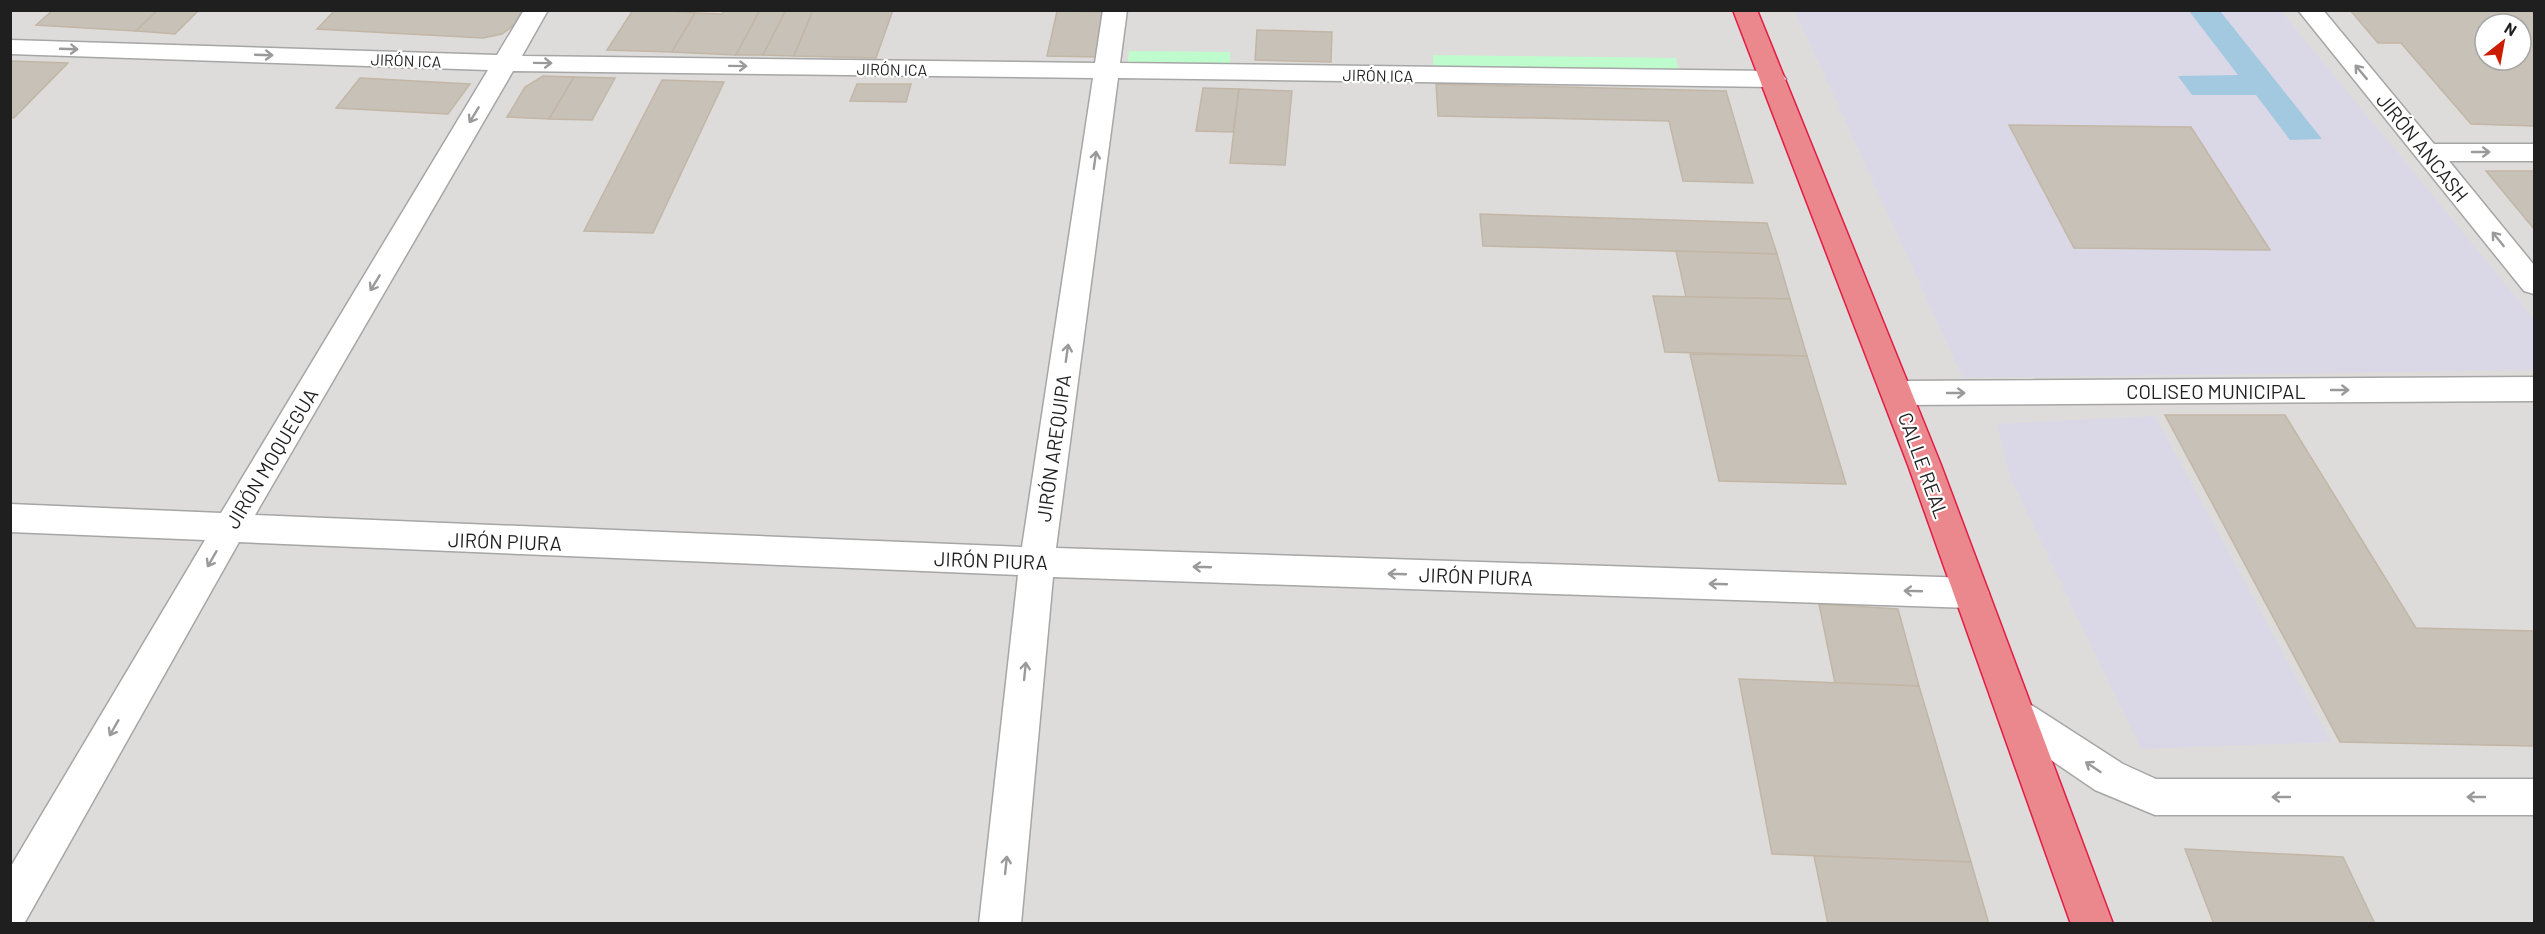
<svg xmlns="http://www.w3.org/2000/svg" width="2545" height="934" viewBox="0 0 2545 934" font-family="Barlow,sans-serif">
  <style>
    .residential { fill: #dddcdb; fill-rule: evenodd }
    .park { fill: #bffccd }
    .plaza { fill: #dad8e6 }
    .water { fill: #a2c9e0 }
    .building { fill: #c8c1b7; stroke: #c2b6a6; stroke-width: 1.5; fill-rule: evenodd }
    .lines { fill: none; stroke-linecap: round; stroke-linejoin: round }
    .street-casing { stroke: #a6a6a6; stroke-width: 3 }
    .highway-casing { stroke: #e31c44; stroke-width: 3 }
    .street { fill: #fff; fill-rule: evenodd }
    .highway { fill: #eb888d; fill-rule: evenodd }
    .oneway { stroke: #9a9a9a }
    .labels { text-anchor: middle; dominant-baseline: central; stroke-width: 4.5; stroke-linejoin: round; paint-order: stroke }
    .far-street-label { font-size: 16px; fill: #1f1f1f; stroke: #fff }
    .street-label { font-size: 20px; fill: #1f1f1f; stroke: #fff }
  </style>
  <rect width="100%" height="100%" fill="#f0eee4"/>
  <!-- residential -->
  <path class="residential" d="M 11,11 L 2534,11 L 2534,923 L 11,923 ZM 2485,24 L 2521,24 L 2521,60 L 2485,60 Z"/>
  <!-- park -->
  <g class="park">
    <path d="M 1129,51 L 1230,52 L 1230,70 L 1127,69 Z"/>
    <path d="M 1433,55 L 1676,58 L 1679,73 L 1434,71 Z"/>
  </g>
  <!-- plaza -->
  <g class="plaza">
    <path d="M 1795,11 L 2281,11 L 2534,319 L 2534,370 L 1963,378 Z"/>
    <path d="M 2155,416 L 2331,742 L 2141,749 L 2010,477 L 1997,424 Z"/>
  </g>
  <!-- water -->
  <path class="water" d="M 2189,11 L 2220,11 L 2322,139 L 2290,140 L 2256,95 L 2192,95 L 2178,76 L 2238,75 Z"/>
  <!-- building -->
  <g class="building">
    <path d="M 53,10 L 158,10 L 136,31 L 36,25 Z"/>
    <path d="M 158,10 L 199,10 L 175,34 L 136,31 Z"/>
    <path d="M 335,10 L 522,10 L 514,25 L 502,34 L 483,38 L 317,29 Z"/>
    <path d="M 633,10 L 657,10 L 695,13 L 672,52 L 607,50 Z"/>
    <path d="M 724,10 L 760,10 L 736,55 L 672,52 L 695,13 L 722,14 Z"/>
    <path d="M 760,10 L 786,10 L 763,55 L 736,55 Z"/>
    <path d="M 786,10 L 813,10 L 794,56 L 763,55 Z"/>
    <path d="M 813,10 L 893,10 L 876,58 L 794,56 Z"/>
    <path d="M 2350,10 L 2531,10 L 2534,14 L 2534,126 L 2471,124 L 2401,43 L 2378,43 ZM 2485,24 L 2521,24 L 2521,60 L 2485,60 Z"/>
    <path d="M 1057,11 L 1107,12 L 1099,57 L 1047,56 Z"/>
    <path d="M 1257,30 L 1332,32 L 1331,62 L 1255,60 Z"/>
    <path d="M 10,61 L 68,63 L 14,118 L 10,117 Z"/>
    <path d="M 543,76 L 574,77 L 549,119 L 507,117 L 525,87 Z"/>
    <path d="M 574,77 L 615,78 L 592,120 L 549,119 Z"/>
    <path d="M 360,78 L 470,84 L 448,114 L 336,108 Z"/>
    <path d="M 662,80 L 724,82 L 653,233 L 584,231 Z"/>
    <path d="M 857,84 L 911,84 L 906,102 L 850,101 Z"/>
    <path d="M 1436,84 L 1726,91 L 1753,183 L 1683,181 L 1669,121 L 1438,116 Z"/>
    <path d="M 1203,88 L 1239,89 L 1233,132 L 1196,131 Z"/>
    <path d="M 1239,89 L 1292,91 L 1285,165 L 1230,163 Z"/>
    <path d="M 2009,125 L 2191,127 L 2270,250 L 2074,248 Z"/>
    <path d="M 2486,171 L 2534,171 L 2534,229 Z"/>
    <path d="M 1480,214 L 1767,223 L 1777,254 L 1483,246 Z"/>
    <path d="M 1676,251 L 1777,254 L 1790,299 L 1686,297 Z"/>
    <path d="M 1653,296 L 1790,299 L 1807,356 L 1665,352 Z"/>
    <path d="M 1690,354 L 1807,356 L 1846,484 L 1719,481 Z"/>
    <path d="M 2165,415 L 2285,415 L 2416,628 L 2534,631 L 2534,746 L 2340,742 Z"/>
    <path d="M 1819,604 L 1898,609 L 1919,686 L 1835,683 Z"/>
    <path d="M 1739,679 L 1919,686 L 1971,862 L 1772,854 Z"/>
    <path d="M 2185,849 L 2343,857 L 2375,924 L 2214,924 Z"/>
    <path d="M 1814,856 L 1971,862 L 1989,924 L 1828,924 Z"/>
  </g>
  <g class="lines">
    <defs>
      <g id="street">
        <path d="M 524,10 L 548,10 L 522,56 L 1095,63 L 1103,10 L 1127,10 L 1120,63 L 1773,71 L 1782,74 L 1786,79 L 1782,84 L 1773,87 L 1118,78 L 1056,548 L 1971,578 L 1984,583 L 1989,593 L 1984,603 L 1971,608 L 1053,577 L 1021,924 L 979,924 L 1018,575 L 239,542 L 25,922 L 10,924 L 10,868 L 205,540 L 10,532 L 10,504 L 221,513 L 488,70 L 10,54 L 10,40 L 497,55 ZM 513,71 L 1093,78 L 1022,547 L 255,515 Z"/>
        <path d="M 2298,10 L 2323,10 L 2434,144 L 2534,144 L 2534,161 L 2449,161 L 2534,265 L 2534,294 L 2524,291 Z"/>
        <path d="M 2534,377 L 2534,401 L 1897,405 L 1886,401 L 1881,393 L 1886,385 L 1897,381 Z"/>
        <path d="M 2020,701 L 2033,706 L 2123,764 L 2156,779 L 2534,779 L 2534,815 L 2155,815 L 2095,790 L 2007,730 L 2001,718 L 2007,706 Z"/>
      </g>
      <path id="highway" d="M 1733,10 L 1757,10 L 1941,465 L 2113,924 L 2071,924 L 1908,465 Z"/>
    </defs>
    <!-- street casing -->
    <use href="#street" class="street-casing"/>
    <!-- highway casing -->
    <use href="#highway" class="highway-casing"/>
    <!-- street -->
    <use href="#street" class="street"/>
    <!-- highway -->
    <use href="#highway" class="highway"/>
  </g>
  <!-- one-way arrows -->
  <defs><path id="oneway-shaft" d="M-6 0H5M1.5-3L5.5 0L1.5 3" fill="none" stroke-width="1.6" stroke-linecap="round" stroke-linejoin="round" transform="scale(1.5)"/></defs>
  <g class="oneway">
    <use href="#oneway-shaft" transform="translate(69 49) rotate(2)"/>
    <use href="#oneway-shaft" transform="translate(264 55) rotate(2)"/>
    <use href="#oneway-shaft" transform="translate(543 63) rotate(1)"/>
    <use href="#oneway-shaft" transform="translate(738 66) rotate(1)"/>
    <use href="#oneway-shaft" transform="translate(2361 72) rotate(-130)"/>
    <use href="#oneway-shaft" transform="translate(474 115) rotate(121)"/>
    <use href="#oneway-shaft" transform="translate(2481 152)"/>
    <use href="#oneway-shaft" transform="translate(1095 160) rotate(-82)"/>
    <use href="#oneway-shaft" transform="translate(2498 239) rotate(-129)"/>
    <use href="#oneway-shaft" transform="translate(375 283) rotate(121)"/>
    <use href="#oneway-shaft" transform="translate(1067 353) rotate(-82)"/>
    <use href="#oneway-shaft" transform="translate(2340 390)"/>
    <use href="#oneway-shaft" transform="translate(1956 393)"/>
    <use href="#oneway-shaft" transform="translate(212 559) rotate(120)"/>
    <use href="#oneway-shaft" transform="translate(1202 567) rotate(-178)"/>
    <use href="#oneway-shaft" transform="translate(1397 574) rotate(-178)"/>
    <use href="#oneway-shaft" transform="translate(1718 584) rotate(-178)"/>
    <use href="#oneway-shaft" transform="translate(1913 591) rotate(-178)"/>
    <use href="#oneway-shaft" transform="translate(1025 671) rotate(-84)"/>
    <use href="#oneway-shaft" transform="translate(114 728) rotate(120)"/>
    <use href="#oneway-shaft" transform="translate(2093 767) rotate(-146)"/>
    <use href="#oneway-shaft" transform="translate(2281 797) rotate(-180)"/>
    <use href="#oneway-shaft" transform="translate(2476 797) rotate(-180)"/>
    <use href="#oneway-shaft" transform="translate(1006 865) rotate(-84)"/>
  </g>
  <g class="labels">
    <!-- far-street labels -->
    <g class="far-street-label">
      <text transform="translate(406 60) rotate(2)">JIRÓN ICA</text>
      <text transform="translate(892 69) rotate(1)">JIRÓN ICA</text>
      <text transform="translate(1378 75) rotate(1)">JIRÓN ICA</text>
    </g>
    <!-- street labels -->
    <g class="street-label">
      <text transform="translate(2423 147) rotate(51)">JIRÓN ANCASH</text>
      <text x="2216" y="391">COLISEO MUNICIPAL</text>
      <text transform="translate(1053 448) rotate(-82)">JIRÓN AREQUIPA</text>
      <text transform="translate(271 458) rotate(-59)">JIRÓN MOQUEGUA</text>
      <text transform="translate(1924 465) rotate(70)">CALLE REAL</text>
      <text transform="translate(505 541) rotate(2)">JIRÓN PIURA</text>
      <text transform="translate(991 560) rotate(2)">JIRÓN PIURA</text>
      <text transform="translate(1476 576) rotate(2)">JIRÓN PIURA</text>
    </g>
  </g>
  <!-- border -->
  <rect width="2545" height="934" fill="none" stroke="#1f1f1f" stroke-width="24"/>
  <!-- north arrow -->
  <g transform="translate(2503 42) rotate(31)"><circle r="28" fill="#ffffff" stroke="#a5a5a5" stroke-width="1.5"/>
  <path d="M0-4.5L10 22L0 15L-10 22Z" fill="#cd1d00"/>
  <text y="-9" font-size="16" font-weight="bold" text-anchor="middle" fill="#1f1f1f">N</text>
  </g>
</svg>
